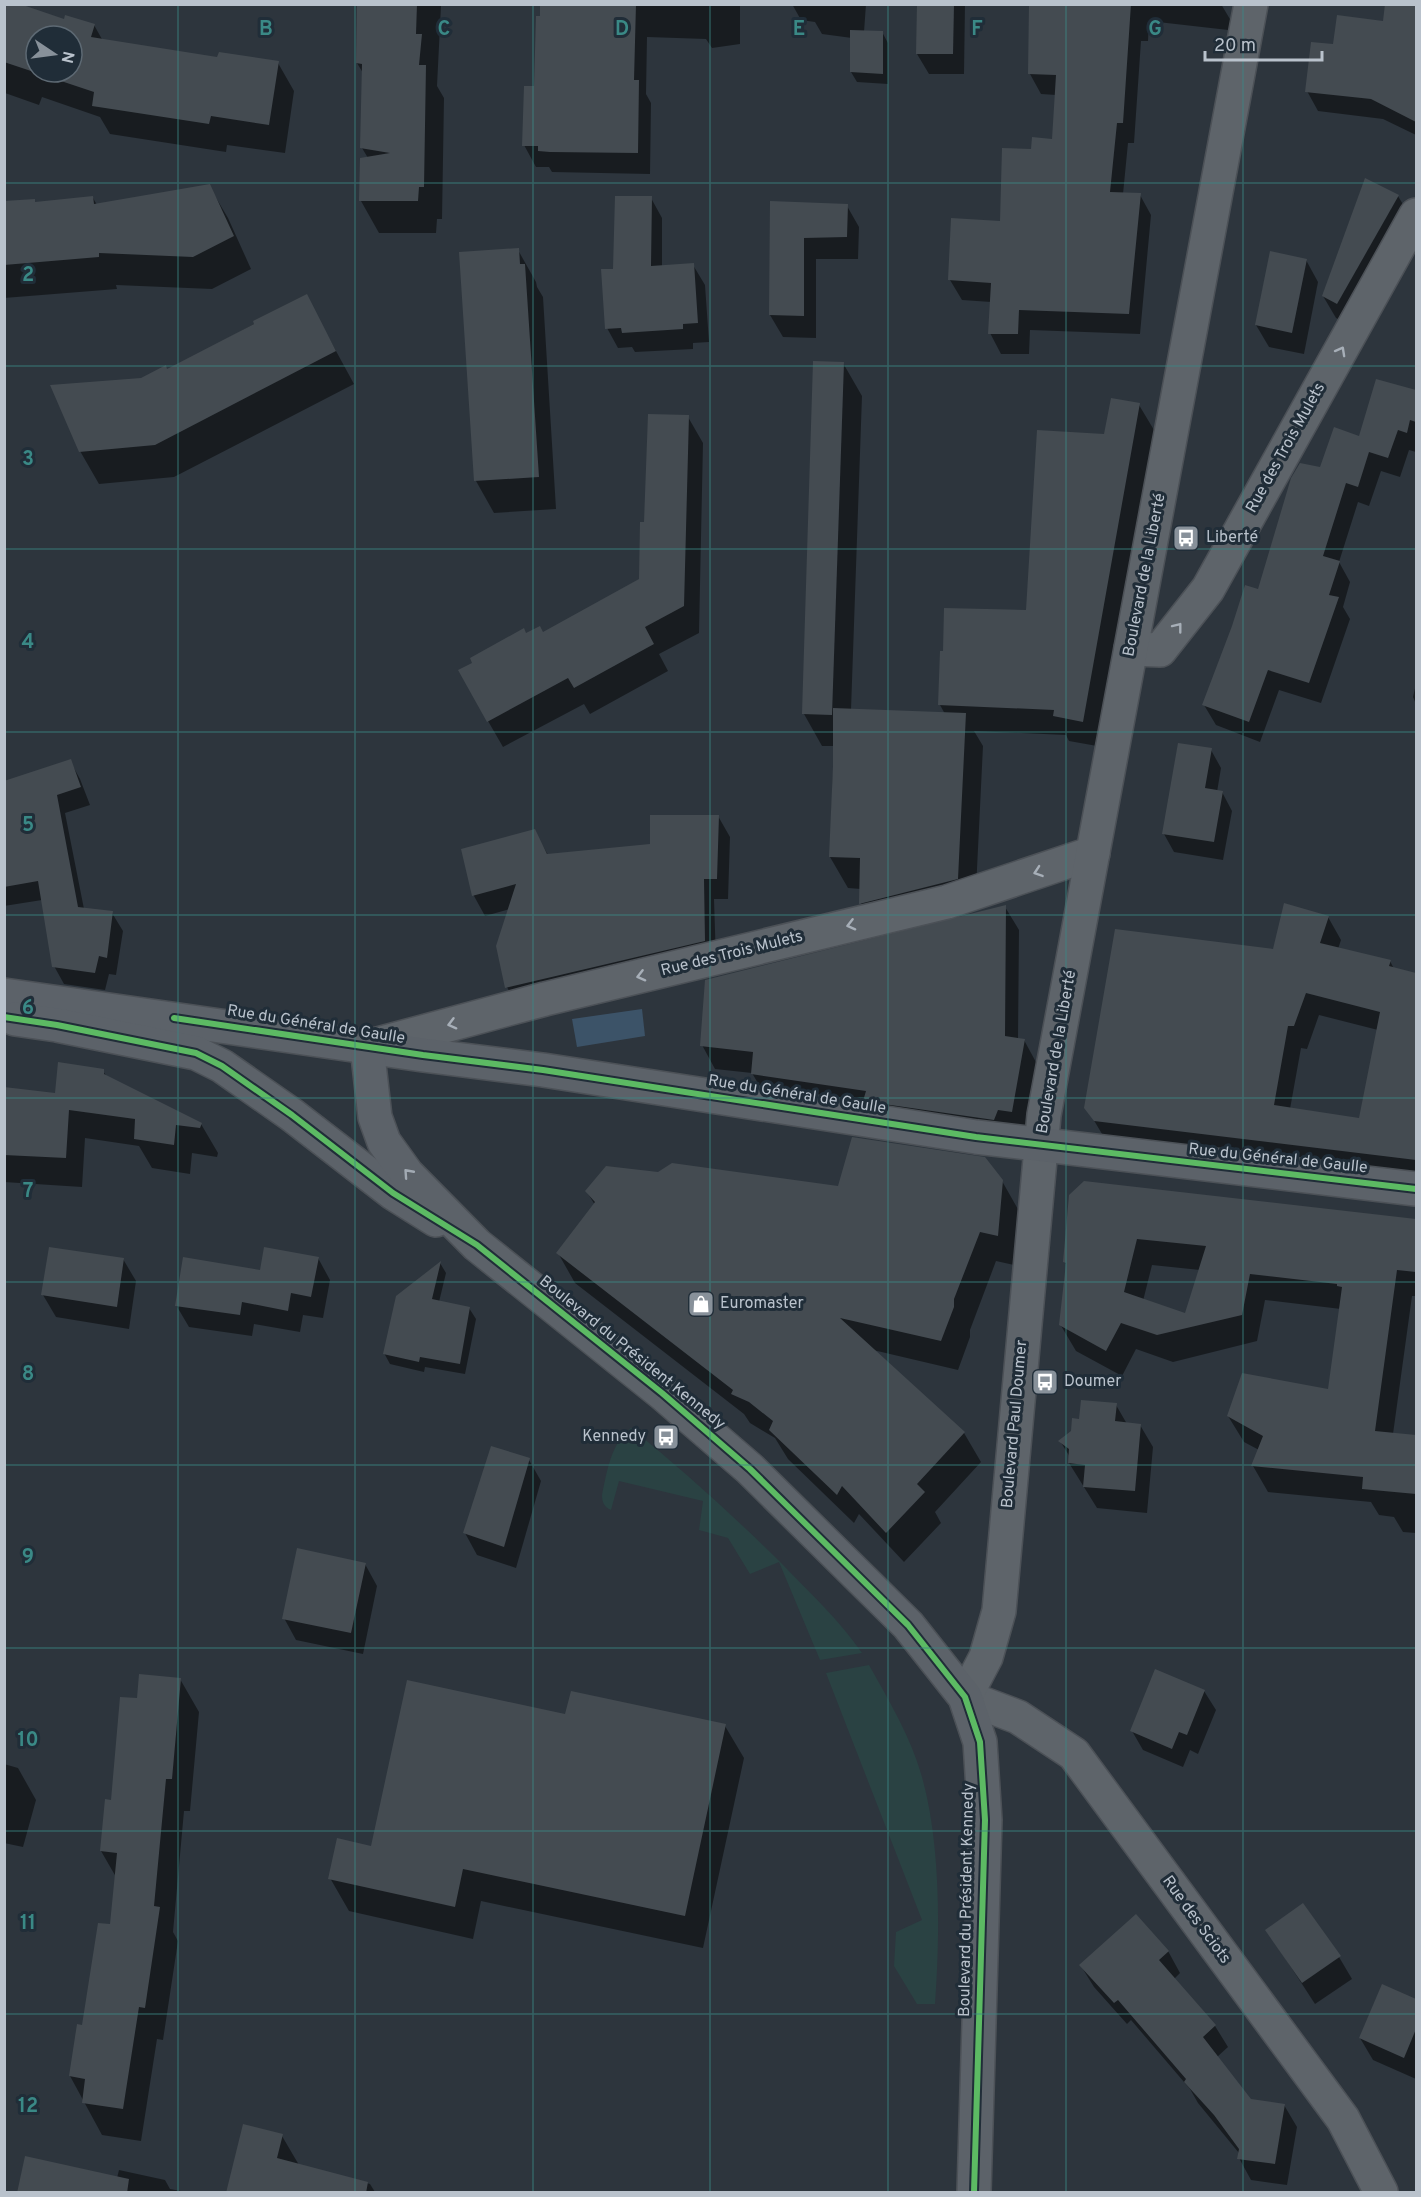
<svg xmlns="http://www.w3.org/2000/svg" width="1421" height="2197" viewBox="0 0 1421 2197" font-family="Overpass,sans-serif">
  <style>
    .green { fill: #2a4243 }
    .water { fill: #3c5368 }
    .shadow { fill: #0007; fill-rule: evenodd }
    .building { fill: #444b51; fill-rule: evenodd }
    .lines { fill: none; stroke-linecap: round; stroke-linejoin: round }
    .minor-casing { stroke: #4c5157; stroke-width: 36 }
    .tertiary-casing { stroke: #4c5157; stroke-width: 36 }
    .secondary-casing { stroke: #4c5157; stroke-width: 36 }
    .minor { stroke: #5e646a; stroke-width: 33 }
    .tertiary { stroke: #5e646a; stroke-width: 33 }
    .secondary { stroke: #5c6269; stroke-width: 33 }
    .cycleway-casing { stroke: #202d38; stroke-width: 10 }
    .cycleway { stroke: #5cba63; stroke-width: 6 }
    .oneway { stroke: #a7afb8 }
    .oneway2 { stroke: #a2aab3 }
    .grid { fill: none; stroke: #3a8986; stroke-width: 1.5; stroke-opacity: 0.55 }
    .labels { text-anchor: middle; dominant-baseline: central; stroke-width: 6; stroke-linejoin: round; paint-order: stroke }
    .street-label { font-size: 16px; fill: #b9c2cc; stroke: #202d38 }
    .poi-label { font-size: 16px; fill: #b9c2cc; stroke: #202d38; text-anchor: start }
    .grid-label { font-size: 20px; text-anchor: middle; font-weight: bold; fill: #3a8986; stroke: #202d38; stroke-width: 6; stroke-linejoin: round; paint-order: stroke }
  </style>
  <rect width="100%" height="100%" fill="#2d353d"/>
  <!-- green -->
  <g class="green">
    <path d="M 631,1428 C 685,1472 736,1518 785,1567 C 812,1595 840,1621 862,1653 L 820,1660 L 779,1562 L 750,1574 L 728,1538 L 699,1530 L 703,1501 L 619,1481 L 611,1510 C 604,1507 602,1502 602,1495 C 607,1471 611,1443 631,1428 Z"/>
    <path d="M 869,1665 C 889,1701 911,1737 922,1777 C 941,1845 940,1934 935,2004 L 917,2004 L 894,1966 L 896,1932 L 922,1920 L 826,1673 Z"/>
  </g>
  <!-- water -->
  <path class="water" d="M 642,1009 L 645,1036 L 577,1047 L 572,1019 Z"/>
  <!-- shadow -->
  <g class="shadow">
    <path d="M 359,4 L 440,4 L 441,6 L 437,86 L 444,98 L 442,219 L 437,219 L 436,233 L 379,233 L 361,201 L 362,159 L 368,158 L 362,148 L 363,73 L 357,63 Z"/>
    <path d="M 542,4 L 740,4 L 740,44 L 712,48 L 706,39 L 647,37 L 646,94 L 651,103 L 650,174 L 552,172 L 549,167 L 536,167 L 524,145 L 535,87 Z"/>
    <path d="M 792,4 L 866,4 L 864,32 L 882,32 L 888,43 L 888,84 L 857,82 L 851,72 L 852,38 L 822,34 L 815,22 L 801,20 Z"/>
    <path d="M 918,4 L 965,4 L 964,74 L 929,74 L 917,54 Z"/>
    <path d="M 1014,4 L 1221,4 L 1237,31 L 1149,21 L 1148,41 L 1141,41 L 1134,143 L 1128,143 L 1123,194 L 1140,195 L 1151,215 L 1140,334 L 1030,330 L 1029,354 L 1001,354 L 990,333 L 991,302 L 962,300 L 950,280 L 1001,222 L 1054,140 L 1056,95 L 1041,94 L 1030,74 L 1031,5 Z"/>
    <path d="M 1387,4 L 1416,4 L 1416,135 L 1383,119 L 1318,111 L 1307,91 L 1335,46 L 1384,22 Z"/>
    <path d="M 4,15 L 94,25 L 103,41 L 219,59 L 278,63 L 294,91 L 285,153 L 227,145 L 226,152 L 110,134 L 100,117 L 42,97 L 39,105 L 5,93 ZM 36,36 L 72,36 L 72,72 L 36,72 Z"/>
    <path d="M 209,186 L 228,218 L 251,269 L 212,289 L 116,285 L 117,289 L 4,298 L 4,203 L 36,203 L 93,198 L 97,205 Z"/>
    <path d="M 1398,196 L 1411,218 L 1350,325 L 1336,318 L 1323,296 Z"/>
    <path d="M 651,198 L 662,218 L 662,267 L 693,265 L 705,285 L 709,342 L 693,343 L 693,349 L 635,352 L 632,347 L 618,348 L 607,328 Z"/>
    <path d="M 772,203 L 847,206 L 859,227 L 858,259 L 816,259 L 816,338 L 783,337 L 770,315 Z"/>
    <path d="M 518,250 L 536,282 L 537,287 L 543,297 L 556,509 L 494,513 L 476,481 L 461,254 Z"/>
    <path d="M 1306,260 L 1318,282 L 1304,354 L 1269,347 L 1256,325 Z"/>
    <path d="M 306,296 L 354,384 L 174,477 L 99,484 L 80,451 L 142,379 L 167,371 Z"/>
    <path d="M 843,363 L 862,396 L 851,710 L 945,714 L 940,705 L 1027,611 L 1106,435 L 1139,405 L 1154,430 L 1097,746 L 1069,741 L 1066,735 L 974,731 L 983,746 L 975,910 L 879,935 L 861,903 L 861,889 L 848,888 L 830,857 L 834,746 L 822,746 L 804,714 Z"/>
    <path d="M 1377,380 L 1416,391 L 1416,452 L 1409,450 L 1400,477 L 1381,471 L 1369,506 L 1358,502 L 1339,562 L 1350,582 L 1343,607 L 1350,619 L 1321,703 L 1279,690 L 1260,742 L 1216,725 L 1204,705 L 1259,591 L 1320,469 L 1360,438 Z"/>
    <path d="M 688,417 L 703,443 L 699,633 L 659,654 L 668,671 L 590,714 L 584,704 L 503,747 L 488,721 L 526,635 L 543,634 L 640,579 L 645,523 Z"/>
    <path d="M 1416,684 L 1416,704 L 1413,697 Z"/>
    <path d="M 1211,750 L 1221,768 L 1217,792 L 1222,792 L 1232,811 L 1223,860 L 1174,852 L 1164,834 Z"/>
    <path d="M 70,761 L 80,779 L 90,805 L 65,813 L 84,909 L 112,913 L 123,931 L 116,975 L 109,974 L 105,990 L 64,984 L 54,966 L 42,900 L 4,906 L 4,783 Z"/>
    <path d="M 718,816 L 730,837 L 728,899 L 714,899 L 716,961 L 518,1008 L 507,987 L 510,909 L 485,916 L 474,896 L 463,850 L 534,830 L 548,855 L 651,845 Z"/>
    <path d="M 1005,907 L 1019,930 L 1018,1039 L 1024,1040 L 1037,1064 L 1025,1134 L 766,1097 L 752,1073 L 715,1069 L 702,1045 Z"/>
    <path d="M 1328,917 L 1341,940 L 1338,949 L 1390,961 L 1394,969 L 1416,974 L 1416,1179 L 1108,1144 L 1086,1107 L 1274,951 ZM 1319,1015 L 1378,1030 L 1361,1120 L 1290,1109 L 1301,1048 L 1307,1049 Z"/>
    <path d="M 103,1071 L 107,1077 L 201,1124 L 218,1153 L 217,1157 L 192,1153 L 190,1174 L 152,1168 L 139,1146 L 85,1138 L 82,1187 L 4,1182 L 4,1088 L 57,1095 Z"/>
    <path d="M 659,1173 L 839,1188 L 1002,1181 L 1019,1211 L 1014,1265 L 996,1261 L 970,1330 L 970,1337 L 958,1370 L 873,1350 L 964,1433 L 981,1462 L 935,1512 L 941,1523 L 904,1562 L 859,1514 L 854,1523 L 788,1459 L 775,1438 L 750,1423 L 744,1414 L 575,1283 L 558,1253 L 595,1205 L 587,1192 Z"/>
    <path d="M 1085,1183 L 1416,1220 L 1416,1296 L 1412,1296 L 1393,1434 L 1416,1436 L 1416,1533 L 1403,1532 L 1394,1517 L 1379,1515 L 1371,1502 L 1268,1492 L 1253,1466 L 1259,1450 L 1244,1442 L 1228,1416 L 1329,1391 L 1341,1309 L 1265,1300 L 1257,1341 L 1173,1362 L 1136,1349 L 1122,1376 L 1076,1351 L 1060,1324 L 1067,1266 L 1065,1262 ZM 1152,1265 L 1200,1270 L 1186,1315 L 1143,1301 Z"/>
    <path d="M 318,1258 L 330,1280 L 323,1318 L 303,1315 L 300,1332 L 254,1324 L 252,1336 L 189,1327 L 176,1305 L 261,1271 Z"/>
    <path d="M 123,1259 L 136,1281 L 129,1329 L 56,1317 L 43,1295 Z"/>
    <path d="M 440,1263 L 446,1273 L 439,1302 L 469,1308 L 476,1319 L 465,1374 L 425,1367 L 424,1372 L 390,1364 L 384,1353 Z"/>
    <path d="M 1116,1405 L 1127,1424 L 1140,1425 L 1153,1447 L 1147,1513 L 1097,1508 L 1069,1463 L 1070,1457 L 1060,1441 L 1072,1432 L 1081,1420 Z"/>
    <path d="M 529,1460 L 541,1481 L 516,1568 L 477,1555 L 465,1533 Z"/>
    <path d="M 365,1564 L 377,1586 L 363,1654 L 296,1640 L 284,1618 Z"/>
    <path d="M 180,1679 L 199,1712 L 190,1811 L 184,1811 L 173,1932 L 178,1941 L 163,2040 L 157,2039 L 141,2141 L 102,2135 L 70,2076 L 111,1926 L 116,1877 L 101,1851 L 138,1700 Z"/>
    <path d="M 1204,1691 L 1216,1710 L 1198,1754 L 1190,1750 L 1183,1767 L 1143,1750 L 1132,1731 Z"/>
    <path d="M 566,1715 L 725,1726 L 744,1758 L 703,1948 L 481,1901 L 473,1939 L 349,1911 L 330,1878 Z"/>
    <path d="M 4,1764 L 18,1768 L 36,1800 L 23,1847 L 4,1843 Z"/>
    <path d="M 1267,1930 L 1339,1957 L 1352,1979 L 1315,2004 Z"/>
    <path d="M 1168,1951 L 1180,1973 L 1174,1979 L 1215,2026 L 1228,2047 L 1217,2057 L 1251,2101 L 1284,2105 L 1297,2127 L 1287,2185 L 1251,2180 L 1239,2158 L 1239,2153 L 1198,2103 L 1190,2089 L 1131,2020 L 1127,2024 L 1094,1987 L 1081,1966 Z"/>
    <path d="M 1383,1986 L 1416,2000 L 1416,2079 L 1373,2060 L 1360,2038 Z"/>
    <path d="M 282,2136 L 299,2165 L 370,2184 L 375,2192 L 227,2192 Z"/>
    <path d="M 119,2170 L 165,2180 L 170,2189 L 186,2192 L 19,2192 L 117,2178 Z"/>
  </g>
  <!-- building -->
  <g class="building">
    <path d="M 4,4 L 20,4 L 64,19 L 65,15 L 95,24 L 91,37 L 217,57 L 219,52 L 279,61 L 269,125 L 211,116 L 209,124 L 92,106 L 94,92 L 4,62 ZM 36,36 L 72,36 L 72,72 L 36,72 Z"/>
    <path d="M 357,4 L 417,4 L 416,34 L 422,34 L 419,65 L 426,65 L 424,187 L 419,187 L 418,201 L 359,201 L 360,158 L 390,153 L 360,148 L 362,64 L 356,63 Z"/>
    <path d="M 540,4 L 636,4 L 634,80 L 639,80 L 638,153 L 550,152 L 538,151 L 538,146 L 522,146 L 524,86 L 534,86 L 536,16 L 540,16 Z"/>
    <path d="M 917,4 L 954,4 L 953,54 L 916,54 Z"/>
    <path d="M 1029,4 L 1131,4 L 1123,123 L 1117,123 L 1110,192 L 1141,193 L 1129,314 L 1019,310 L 1018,334 L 988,334 L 991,283 L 948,280 L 951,218 L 1000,221 L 1002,148 L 1031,149 L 1032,137 L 1052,139 L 1056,75 L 1028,74 Z"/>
    <path d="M 1385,4 L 1416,4 L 1416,122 L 1371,99 L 1305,92 L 1311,42 L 1333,44 L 1337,15 L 1383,21 Z"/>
    <path d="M 850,30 L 883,31 L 883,74 L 850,72 Z"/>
    <path d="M 1365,178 L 1399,195 L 1337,304 L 1322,296 Z"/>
    <path d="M 210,184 L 234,236 L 193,257 L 99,253 L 99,257 L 4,265 L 4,201 L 35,199 L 35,202 L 93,196 L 94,204 Z"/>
    <path d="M 615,196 L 652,196 L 651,266 L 694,263 L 698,323 L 683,324 L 683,329 L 622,333 L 621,328 L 605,329 L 601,269 L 613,269 Z"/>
    <path d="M 770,201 L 848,204 L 847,237 L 804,238 L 804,316 L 769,315 Z"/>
    <path d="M 519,248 L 520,264 L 525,264 L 539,477 L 474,481 L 459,252 Z"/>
    <path d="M 1270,251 L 1307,259 L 1292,333 L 1255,325 Z"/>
    <path d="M 307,294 L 336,351 L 155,445 L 79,452 L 50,385 L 141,378 L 166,365 L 167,369 L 254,324 L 253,321 Z"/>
    <path d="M 813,361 L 844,362 L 832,715 L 802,714 Z"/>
    <path d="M 1376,379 L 1416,390 L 1416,422 L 1410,420 L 1407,433 L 1398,430 L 1388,458 L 1369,452 L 1358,487 L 1346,483 L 1323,556 L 1340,561 L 1329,595 L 1339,597 L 1309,683 L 1268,670 L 1249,722 L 1202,705 L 1232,626 L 1245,585 L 1258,589 L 1291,478 L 1300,463 L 1320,467 L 1334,427 L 1359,436 Z"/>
    <path d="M 1111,398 L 1140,403 L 1083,722 L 1053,716 L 1054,710 L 938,705 L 940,651 L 943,651 L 944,608 L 1026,610 L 1037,430 L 1104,434 Z"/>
    <path d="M 648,414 L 689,415 L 684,606 L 645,627 L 654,644 L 574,688 L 568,678 L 487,722 L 458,670 L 472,663 L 470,658 L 524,628 L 526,633 L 540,626 L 543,632 L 639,579 L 640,522 L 644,522 Z"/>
    <path d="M 833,708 L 966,713 L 958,879 L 859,904 L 860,858 L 829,857 L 833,766 Z"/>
    <path d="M 1178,743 L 1212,748 L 1205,788 L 1223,791 L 1214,842 L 1162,834 Z"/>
    <path d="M 71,759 L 81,787 L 57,795 L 78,907 L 113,911 L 107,958 L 99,956 L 95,973 L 52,967 L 38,881 L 4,887 L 4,781 Z"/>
    <path d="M 650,815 L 719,815 L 717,879 L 704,879 L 705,941 L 505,988 L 496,946 L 516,884 L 472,896 L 461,849 L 535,829 L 547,854 L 650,844 Z"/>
    <path d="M 1284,903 L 1329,916 L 1320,943 L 1391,960 L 1389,966 L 1416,973 L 1416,1160 L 1094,1121 L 1084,1108 L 1115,929 L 1273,949 ZM 1306,993 L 1380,1012 L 1359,1118 L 1274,1105 L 1288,1026 L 1294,1026 Z"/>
    <path d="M 1006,905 L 1005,1036 L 1025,1039 L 1012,1112 L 998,1110 L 994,1120 L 863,1101 L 866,1091 L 751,1074 L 753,1052 L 700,1046 L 705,980 Z"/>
    <path d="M 58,1062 L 104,1069 L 104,1074 L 202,1123 L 200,1128 L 176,1125 L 174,1145 L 134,1139 L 135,1119 L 69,1110 L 66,1158 L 4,1155 L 4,1087 L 55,1093 Z"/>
    <path d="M 852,1137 L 985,1157 L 1003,1180 L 998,1236 L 980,1232 L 954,1299 L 954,1307 L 941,1341 L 840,1318 L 965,1432 L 917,1484 L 925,1492 L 886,1533 L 842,1486 L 837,1495 L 769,1430 L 773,1421 L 749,1402 L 731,1394 L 733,1390 L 556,1253 L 595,1202 L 585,1191 L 606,1166 L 658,1172 L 672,1163 L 838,1186 Z"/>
    <path d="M 1084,1181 L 1416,1219 L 1416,1272 L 1397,1270 L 1375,1431 L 1416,1435 L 1416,1494 L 1362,1489 L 1363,1477 L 1251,1466 L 1263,1436 L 1227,1416 L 1242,1373 L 1328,1389 L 1342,1287 L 1337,1286 L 1337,1284 L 1250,1274 L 1242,1315 L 1157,1335 L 1121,1323 L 1106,1351 L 1059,1325 L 1066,1263 L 1063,1262 L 1069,1195 ZM 1137,1239 L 1206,1246 L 1185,1313 L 1124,1292 Z"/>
    <path d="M 49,1247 L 124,1258 L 117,1307 L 41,1295 Z"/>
    <path d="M 264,1247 L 319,1257 L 311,1297 L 291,1293 L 288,1311 L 242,1302 L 240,1315 L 175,1306 L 183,1257 L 260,1270 Z"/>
    <path d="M 441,1261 L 432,1299 L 470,1307 L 460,1364 L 420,1357 L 419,1362 L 383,1354 L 396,1296 Z"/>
    <path d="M 1081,1400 L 1117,1403 L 1115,1421 L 1141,1424 L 1135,1491 L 1083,1487 L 1085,1465 L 1068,1463 L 1069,1449 L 1058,1441 L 1071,1431 L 1072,1418 L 1079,1419 Z"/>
    <path d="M 491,1446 L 530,1458 L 504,1547 L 463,1533 Z"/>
    <path d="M 297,1548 L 366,1563 L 351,1633 L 282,1619 Z"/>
    <path d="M 1155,1669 L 1205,1690 L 1187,1735 L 1179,1732 L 1172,1749 L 1130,1731 Z"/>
    <path d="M 139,1674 L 181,1678 L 172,1779 L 166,1779 L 154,1906 L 160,1907 L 145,2008 L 139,2007 L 123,2109 L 82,2103 L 85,2079 L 69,2076 L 77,2024 L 82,2025 L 98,1923 L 110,1924 L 117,1853 L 100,1851 L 105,1799 L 111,1800 L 120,1697 L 137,1698 Z"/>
    <path d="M 407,1680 L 565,1714 L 571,1691 L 726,1724 L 685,1916 L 463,1869 L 455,1907 L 328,1879 L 337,1838 L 371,1846 Z"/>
    <path d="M 1303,1903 L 1341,1956 L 1302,1983 L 1265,1930 Z"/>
    <path d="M 1136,1914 L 1169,1951 L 1159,1960 L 1216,2025 L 1203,2037 L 1251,2099 L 1285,2104 L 1275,2164 L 1237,2159 L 1239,2149 L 1214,2115 L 1184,2082 L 1186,2079 L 1118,2000 L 1114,2003 L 1079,1965 Z"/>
    <path d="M 1382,1984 L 1416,1999 L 1416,2029 L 1404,2058 L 1359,2038 Z"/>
    <path d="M 243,2124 L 283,2134 L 277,2158 L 368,2182 L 366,2193 L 226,2193 Z"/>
    <path d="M 25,2156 L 129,2179 L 127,2193 L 17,2193 Z"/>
  </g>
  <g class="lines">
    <defs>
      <g id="minor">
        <path d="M 1131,649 L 1160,650 L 1208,589 L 1416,215"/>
        <path d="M 965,1697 L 1018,1717 L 1074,1754 L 1343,2119 L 1381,2192"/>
      </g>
      <g id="tertiary">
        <path d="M 367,1047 L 545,999 L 947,902 L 1093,853"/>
        <path d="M 965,1697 L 986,1657 L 999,1611 L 1044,1115 L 1251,4"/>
      </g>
      <g id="secondary">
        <path d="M 4,995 L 423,1055 L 543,1070 L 976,1137 L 1416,1189"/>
        <path d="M 15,1019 L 57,1025 L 196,1053 L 222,1066 L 292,1115 L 393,1193 L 436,1220"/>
        <path d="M 367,1047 L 375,1117 L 384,1142 L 407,1174 L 477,1245 L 662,1393 L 750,1469 L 908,1625 L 965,1697 L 980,1742 L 985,1820 L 974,2192"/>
      </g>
    </defs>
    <!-- minor casing -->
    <use href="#minor" class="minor-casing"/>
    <!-- tertiary casing -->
    <use href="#tertiary" class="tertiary-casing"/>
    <!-- secondary casing -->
    <use href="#secondary" class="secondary-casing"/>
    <!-- minor -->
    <use href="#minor" class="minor"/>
    <!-- tertiary -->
    <use href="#tertiary" class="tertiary"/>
    <!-- secondary -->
    <use href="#secondary" class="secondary"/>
    <defs>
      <g id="cycleway">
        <path d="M 4,1017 L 57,1025 L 196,1053 L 222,1066 L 292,1115 L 393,1193 L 477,1245 L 662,1393 L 750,1469 L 908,1625 L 965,1697 L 980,1742 L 985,1820 L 974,2192"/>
        <path d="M 174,1018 L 423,1055 L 543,1070 L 976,1137 L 1416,1189"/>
      </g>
    </defs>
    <!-- cycleway casing -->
    <use href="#cycleway" class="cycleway-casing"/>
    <!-- cycleway -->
    <use href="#cycleway" class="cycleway"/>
  </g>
  <!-- one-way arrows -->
  <defs><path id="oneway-chevron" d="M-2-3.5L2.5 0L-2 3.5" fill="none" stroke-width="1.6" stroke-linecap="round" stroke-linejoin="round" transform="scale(1.5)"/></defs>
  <g class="oneway">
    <use href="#oneway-chevron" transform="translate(1341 351) rotate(-61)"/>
    <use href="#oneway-chevron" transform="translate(1178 627) rotate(-52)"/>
    <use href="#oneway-chevron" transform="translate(1038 872) rotate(161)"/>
    <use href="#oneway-chevron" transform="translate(851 925) rotate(166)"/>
    <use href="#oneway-chevron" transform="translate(641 976) rotate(166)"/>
    <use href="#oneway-chevron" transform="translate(452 1024) rotate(165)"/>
  </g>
  <use class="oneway2" href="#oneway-chevron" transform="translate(408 1173) rotate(-132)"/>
  <!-- grid -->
  <path class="grid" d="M 178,4 L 178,2192M 355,4 L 355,2192M 533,4 L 533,2192M 710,4 L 710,2192M 888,4 L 888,2192M 1066,4 L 1066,2192M 1243,4 L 1243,2192M 4,183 L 1416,183M 4,366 L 1416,366M 4,549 L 1416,549M 4,732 L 1416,732M 4,915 L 1416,915M 4,1098 L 1416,1098M 4,1282 L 1416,1282M 4,1465 L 1416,1465M 4,1648 L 1416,1648M 4,1831 L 1416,1831M 4,2014 L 1416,2014"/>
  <!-- icons -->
  <defs>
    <symbol id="bus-square" viewBox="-11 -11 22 22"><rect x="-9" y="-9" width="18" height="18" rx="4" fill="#88919a" stroke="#202d38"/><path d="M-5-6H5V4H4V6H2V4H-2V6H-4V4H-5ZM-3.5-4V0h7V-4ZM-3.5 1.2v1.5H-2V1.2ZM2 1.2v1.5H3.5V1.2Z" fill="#fff"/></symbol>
    <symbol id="shop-square" viewBox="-11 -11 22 22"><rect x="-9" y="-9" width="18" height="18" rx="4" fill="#88919a" stroke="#202d38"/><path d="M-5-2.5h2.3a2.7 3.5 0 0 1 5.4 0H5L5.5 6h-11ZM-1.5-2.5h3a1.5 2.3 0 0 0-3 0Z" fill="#fff"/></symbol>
  </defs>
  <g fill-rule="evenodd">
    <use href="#bus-square" x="1171" y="523" width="30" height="30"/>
    <use href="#shop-square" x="686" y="1289" width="30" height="30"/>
    <use href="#bus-square" x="1030" y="1367" width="30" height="30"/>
    <use href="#bus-square" x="651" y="1422" width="30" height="30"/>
  </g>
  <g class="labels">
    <!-- street labels -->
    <g class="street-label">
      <text transform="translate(1286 448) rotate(-61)">Rue des Trois Mulets</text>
      <text transform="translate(1145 575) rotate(-79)">Boulevard de la Liberté</text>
      <text transform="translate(732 954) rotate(-14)">Rue des Trois Mulets</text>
      <text transform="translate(316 1025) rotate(9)">Rue du Général de Gaulle</text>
      <text transform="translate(1057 1052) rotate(-80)">Boulevard de la Liberté</text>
      <text transform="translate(797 1095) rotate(9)">Rue du Général de Gaulle</text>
      <text transform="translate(1278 1159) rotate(6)">Rue du Général de Gaulle</text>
      <text transform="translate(632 1353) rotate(39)">Boulevard du Président Kennedy</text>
      <text transform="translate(1015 1424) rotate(-85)">Boulevard Paul Doumer</text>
      <text transform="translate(967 1900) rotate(-89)">Boulevard du Président Kennedy</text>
      <text transform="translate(1196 1920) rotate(54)">Rue des Sciots</text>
    </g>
    <!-- poi labels -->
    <g class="poi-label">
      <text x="1206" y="538">Liberté</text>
      <text x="720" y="1304">Euromaster</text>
      <text x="1064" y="1382">Doumer</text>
      <text x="646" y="1437" text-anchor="end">Kennedy</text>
    </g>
  </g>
  <g class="grid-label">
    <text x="266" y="35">B</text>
    <text x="444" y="35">C</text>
    <text x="622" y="35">D</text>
    <text x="799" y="35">E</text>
    <text x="977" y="35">F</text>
    <text x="1155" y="35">G</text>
    <text x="28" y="281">2</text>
    <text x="28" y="465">3</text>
    <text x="28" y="648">4</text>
    <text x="28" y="831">5</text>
    <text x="28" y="1014">6</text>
    <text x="28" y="1197">7</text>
    <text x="28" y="1380">8</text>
    <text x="28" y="1563">9</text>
    <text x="28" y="1746">10</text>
    <text x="28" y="1929">11</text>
    <text x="28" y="2112">12</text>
  </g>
  <!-- border -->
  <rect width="1421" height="2197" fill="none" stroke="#b9c2cc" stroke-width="12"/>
  <!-- north arrow -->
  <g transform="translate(54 54) rotate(103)"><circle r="28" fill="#202d38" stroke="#5d6973" stroke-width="1.5"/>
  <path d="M0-4.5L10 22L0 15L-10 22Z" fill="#88919a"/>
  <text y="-9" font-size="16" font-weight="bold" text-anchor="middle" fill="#b9c2cc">N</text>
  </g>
  <!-- scale -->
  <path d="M1205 51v9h117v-9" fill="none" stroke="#b9c2cc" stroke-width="3"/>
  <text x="1214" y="51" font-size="18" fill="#b9c2cc" stroke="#202d38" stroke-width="4.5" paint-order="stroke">20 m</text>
</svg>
